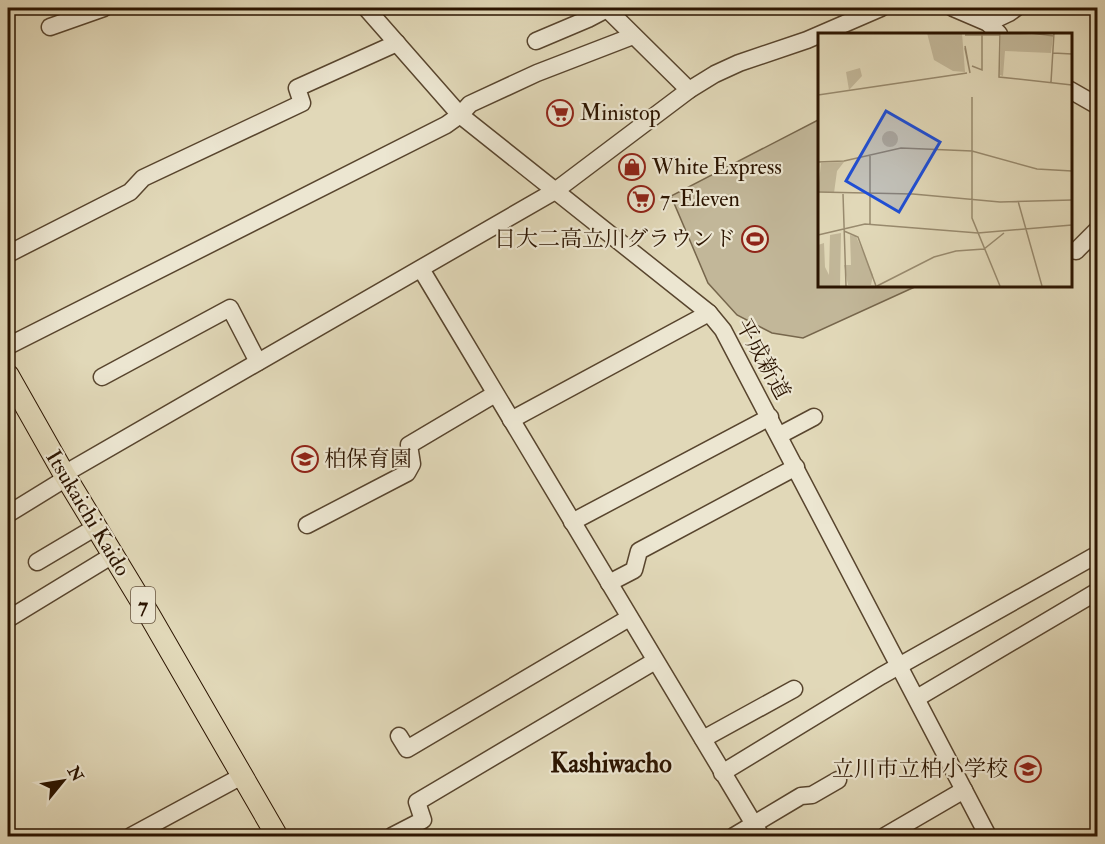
<svg xmlns="http://www.w3.org/2000/svg" width="1105" height="844" viewBox="0 0 1105 844" font-family="'IM FELL Double Pica','Noto Serif JP',serif">
  <style>
    .green { fill: #c2b799; stroke: #76664c; stroke-width: 1.5 }
    .lines { fill: none; stroke-linecap: round; stroke-linejoin: round }
    .minor-casing { stroke: #58452e; stroke-width: 19 }
    .major-casing { stroke: #2b1400; stroke-width: 23 }
    .minor { stroke: #ece6d1; stroke-width: 16 }
    .major { stroke: #e1d8b8; stroke-width: 21 }
    .labels { text-anchor: middle; dominant-baseline: central; stroke-width: 4.5; stroke-linejoin: round; paint-order: stroke }
    .shield { fill: #ece6d1; stroke: #65533f; stroke-width: 1.5 }
    .shield-label { font-size: 21px; font-weight: bold; fill: #2b1400 }
    .poi-label { font-size: 22px; fill: #2b1400; stroke: #ece6d1; text-anchor: start }
    .street-label { font-size: 22px; fill: #2b1400; stroke: #ece6d1 }
    .quarter-label { font-size: 26px; font-weight: bold; fill: #2b1400; stroke: #ece6d1 }
    .inset-road { fill: none; stroke: #988a6e; stroke-width: 1.5 }
    .view { fill: #1d4ed8; fill-opacity: 0.15; stroke: #1d4ed8; stroke-width: 3 }
    .inset-edge { fill: none; stroke: #2b1400; stroke-width: 3 }
  </style>
  <rect width="100%" height="100%" fill="#e1d8b8"/>
  <filter id="stains"><feTurbulence type="fractalNoise" baseFrequency=".00333" numOctaves="4"/><feColorMatrix values="0 0 0 0 .2 0 0 0 0 .09 0 0 0 0 .02 0 0 0 .5 -.17"/></filter>
  <radialGradient id="worn" r=".72"><stop offset=".6" stop-color="#630" stop-opacity="0"/><stop offset="1" stop-color="#630" stop-opacity=".3"/></radialGradient>
  <!-- green -->
  <path class="green" d="M 820,119 L 820,285 L 919,285 L 803,338 L 772,333 L 737,315 L 708,283 L 671,196 Z"/>
  <g class="lines">
    <defs>
      <g id="minor">
        <path d="M 366,8 L 460,115 L 709,313 L 723,330 L 988,836"/>
        <path d="M 606,8 L 689,90"/>
        <path d="M 953,8 L 988,23 L 999,34"/>
        <path d="M 988,23 L 1009,13 L 1016,8"/>
        <path d="M 50,27 L 104,8"/>
        <path d="M 536,41 L 588,19 L 607,9"/>
        <path d="M 1070,90 L 1098,106"/>
        <path d="M 1076,251 L 1098,229"/>
        <path d="M 8,254 L 130,192 L 143,178 L 302,103 L 297,88 L 397,43"/>
        <path d="M 421,269 L 761,836"/>
        <path d="M 8,346 L 446,125 L 460,115 L 470,104 L 537,73 L 633,36"/>
        <path d="M 102,377 L 230,308 L 258,362"/>
        <path d="M 511,420 L 709,313"/>
        <path d="M 780,435 L 814,417"/>
        <path d="M 8,514 L 60,482 L 64,474 L 555,191 L 689,90 L 715,74 L 739,63 L 807,40 L 881,8"/>
        <path d="M 572,522 L 770,417"/>
        <path d="M 307,525 L 407,473 L 412,464 L 409,445 L 495,394"/>
        <path d="M 37,562 L 96,527"/>
        <path d="M 609,583 L 634,570 L 639,551 L 796,467"/>
        <path d="M 8,619 L 113,555"/>
        <path d="M 917,698 L 1098,591"/>
        <path d="M 399,736 L 407,749 L 629,618"/>
        <path d="M 703,739 L 794,689"/>
        <path d="M 722,773 L 881,676 L 1098,554"/>
        <path d="M 131,836 L 242,776"/>
        <path d="M 392,836 L 423,820 L 417,802 L 655,661"/>
        <path d="M 734,836 L 801,796 L 812,795 L 838,780"/>
        <path d="M 885,836 L 964,790"/>
      </g>
      <path id="major" d="M 8,375 L 64,474 L 150,616 L 277,836"/>
    </defs>
    <!-- minor casing -->
    <use href="#minor" class="minor-casing"/>
    <!-- major casing -->
    <use href="#major" class="major-casing"/>
    <!-- minor -->
    <use href="#minor" class="minor"/>
    <!-- major -->
    <use href="#major" class="major"/>
  </g>
  <!-- icons -->
  <defs>
    <symbol id="supermarket-ring" viewBox="-11 -11 22 22"><circle r="9.5" fill="#ece6d1" stroke="#8f2418" stroke-width="1.5"/><path d="M-6-5.5h2.5l.6 2H6L4.5 2H-2.5L-4.4-4H-6ZM-1.5 3.2a1.3 1.3 0 1 0 .1 0ZM3 3.2a1.3 1.3 0 1 0 .1 0Z" fill="#8f2418"/></symbol>
    <symbol id="shop-ring" viewBox="-11 -11 22 22"><circle r="9.5" fill="#ece6d1" stroke="#8f2418" stroke-width="1.5"/><path d="M-5-2.5h2.3a2.7 3.5 0 0 1 5.4 0H5L5.5 6h-11ZM-1.5-2.5h3a1.5 2.3 0 0 0-3 0Z" fill="#8f2418"/></symbol>
    <symbol id="stadium-ring" viewBox="-11 -11 22 22"><circle r="9.5" fill="#ece6d1" stroke="#8f2418" stroke-width="1.5"/><path d="M0-5a6.5 5 0 1 0 0 10a6.5 5 0 1 0 0-10ZM-3.5-1.8h7v3.6h-7Z" fill="#8f2418"/></symbol>
    <symbol id="school-ring" viewBox="-11 -11 22 22"><circle r="9.5" fill="#ece6d1" stroke="#8f2418" stroke-width="1.5"/><path d="M0-5L7-2L0 1L-7-2ZM-4 1L0 2.5L4 1V4Q0 6-4 4Z" fill="#8f2418"/></symbol>
  </defs>
  <g fill-rule="evenodd">
    <use href="#supermarket-ring" x="545" y="98" width="30" height="30"/>
    <use href="#shop-ring" x="617" y="152" width="30" height="30"/>
    <use href="#supermarket-ring" x="626" y="184" width="30" height="30"/>
    <use href="#stadium-ring" x="740" y="224" width="30" height="30"/>
    <use href="#school-ring" x="290" y="444" width="30" height="30"/>
    <use href="#school-ring" x="1013" y="754" width="30" height="30"/>
  </g>
  <g class="labels">
    <!-- shield labels -->
    <rect class="shield" x="131" y="587" width="24" height="36" rx="4.5"/>
    <g class="shield-label">
      <text x="143" y="605">7</text>
    </g>
    <!-- poi labels -->
    <g class="poi-label">
      <text x="580" y="113">Ministop</text>
      <text x="652" y="167">White Express</text>
      <text x="660" y="199">7-Eleven</text>
      <text x="736" y="239" text-anchor="end">日大二高立川グラウンド</text>
      <text x="324" y="459">柏保育園</text>
      <text x="1008" y="769" text-anchor="end">立川市立柏小学校</text>
    </g>
    <!-- street labels -->
    <g class="street-label">
      <text transform="translate(763 359) rotate(61)">平成新道</text>
      <text transform="translate(88 513) rotate(59)">Itsukaichi Kaido</text>
    </g>
    <!-- quarter labels -->
    <g class="quarter-label">
      <text x="611" y="764">Kashiwacho</text>
    </g>
  </g>
  <!-- overview -->
  <g transform="translate(818 33)">
    <rect width="254" height="254" fill="#e1d8b8"/>
    <path d="M 109,0 L 144,0 L 147,39 L 135,38 L 116,27 ZM 183,0 L 235,3 L 233,20 L 187,18 L 185,43 L 182,42 ZM 42,35 L 44,43 L 31,57 L 28,39 ZM64 106a8 8 0 1 1 16 0a8 8 0 1 1-16 0ZM 26,129 L 19,138 L 16,160 L 0,159 L 3,130 ZM 23,200 L 22,253 L 0,253 L 0,212 L 6,210 L 7,234 L 11,242 L 12,202 ZM 32,202 L 38,203 L 55,242 L 53,252 L 30,252 L 26,232 L 33,232 Z" fill="#c2b799"/>
    <path class="inset-road" d="M 182,0 L 181,44 L 254,52M 212,0 L 236,3M 147,2 L 182,2M 147,15 L 152,40 L 147,13M 235,20 L 254,21M 154,33 L 164,37 L 164,2M 233,49 L 236,0M 0,62 L 149,40M 154,64 L 154,185 L 182,253M 0,129 L 26,128 L 83,115 L 154,118 L 219,136 L 254,138M 0,159 L 95,161 L 182,169 L 254,167M 25,161 L 28,253M 200,168 L 224,253M 52,191 L 52,123M 26,198 L 40,204 L 58,253M 0,202 L 47,191 L 160,200 L 254,192M 59,253 L 116,224 L 138,218 L 166,216 L 186,200"/>
    <path class="view" d="M 68,78 L 122,109 L 81,179 L 28,148 Z"/>
    <rect width="254" height="254" class="inset-edge"/>
  </g>
  <!-- margin -->
  <rect width="1105" height="844" fill="none" stroke="#e1d8b8" stroke-width="30"/>
  <rect x="9" y="9" width="1087" height="826" fill="none" stroke="#2b1400" stroke-width="3"/>
  <rect x="15" y="15" width="1075" height="814" fill="none" stroke="#2b1400" stroke-width="1.5"/>
  <!-- north arrow -->
  <g transform="translate(63 781) rotate(60)" stroke="#ece6d1" stroke-width="4.5" paint-order="stroke">
  <path d="M0-4.5L10 22L0 15L-10 22Z" fill="#2b1400"/>
  <text y="-9" font-size="16" font-weight="bold" text-anchor="middle" fill="#2b1400">N</text>
  </g>
  <rect width="100%" height="100%" filter="url(#stains)"/>
  <rect width="100%" height="100%" fill="url(#worn)"/>
</svg>
